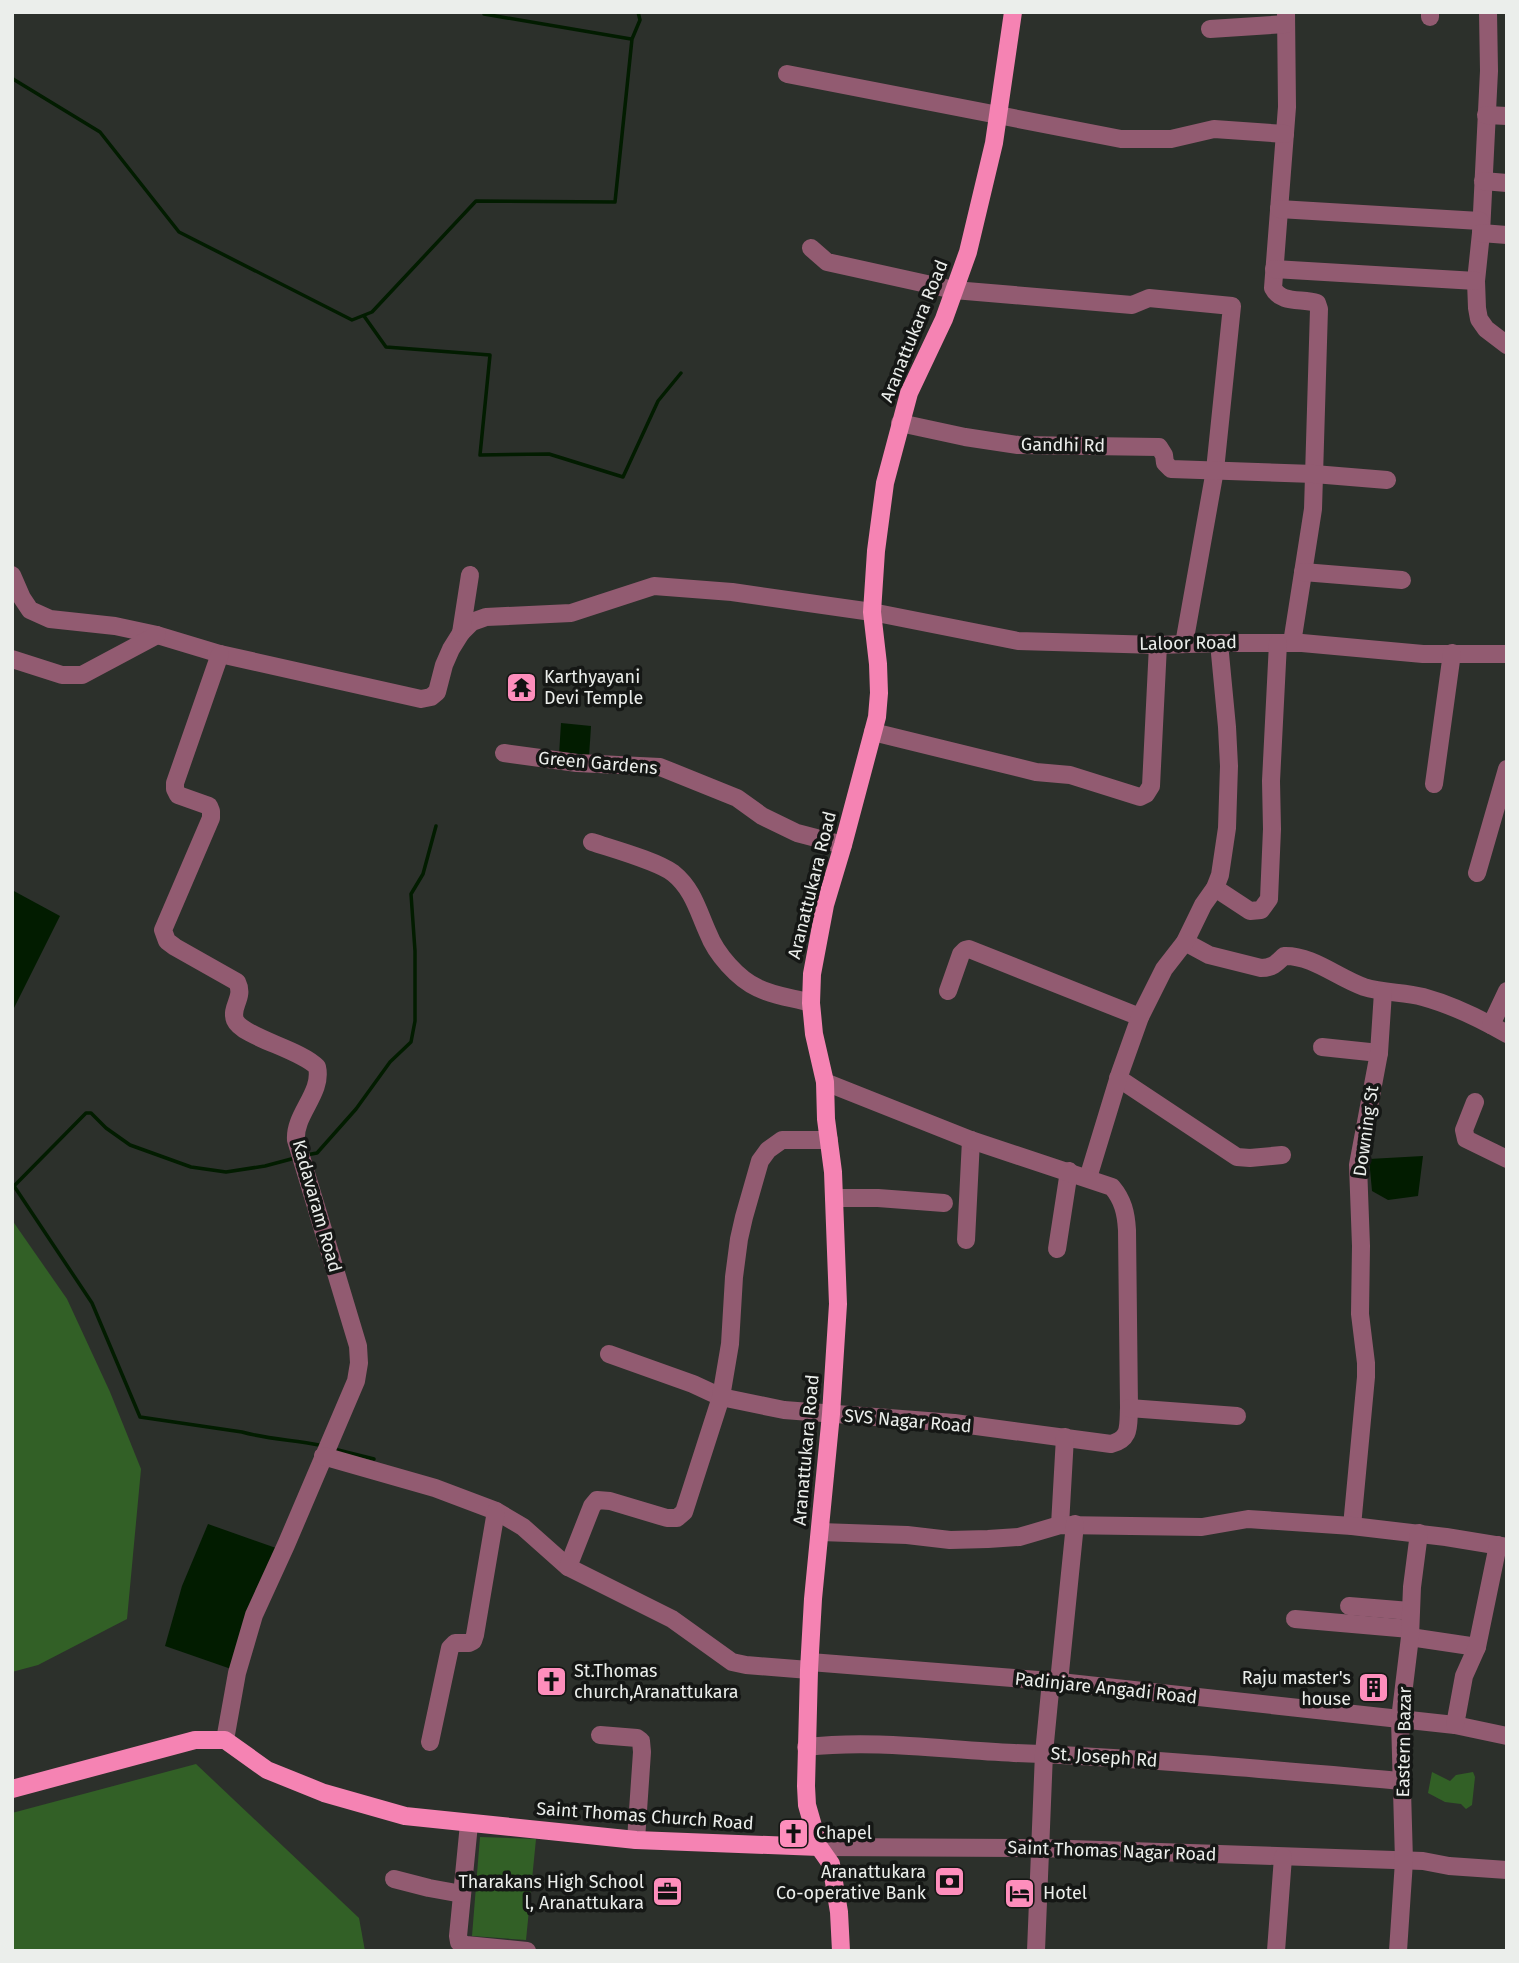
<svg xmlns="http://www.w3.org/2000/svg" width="1519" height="1963" viewBox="0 0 1519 1963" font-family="'Fira Sans',sans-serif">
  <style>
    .green { fill: #326026 }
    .water { fill: #021c00 }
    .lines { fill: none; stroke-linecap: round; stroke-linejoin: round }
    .stream { stroke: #021c00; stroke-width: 3.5 }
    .minor { stroke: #925b71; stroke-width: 18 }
    .major { stroke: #f583b3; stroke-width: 18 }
    .labels { text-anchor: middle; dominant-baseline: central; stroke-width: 7; stroke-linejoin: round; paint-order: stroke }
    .street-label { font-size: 18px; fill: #ebeeeb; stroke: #151715 }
    .poi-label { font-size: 18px; fill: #ebeeeb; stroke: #151715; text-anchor: start }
  </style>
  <rect width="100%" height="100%" fill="#2c302b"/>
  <!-- green -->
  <g class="green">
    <path d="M 12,1220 L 67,1299 L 110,1392 L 141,1469 L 127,1619 L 38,1665 L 12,1672 Z"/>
    <path d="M 196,1764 L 359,1918 L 365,1951 L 12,1951 L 12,1813 Z"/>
    <path d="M 1432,1772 L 1450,1781 L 1456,1775 L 1473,1772 L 1475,1777 L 1472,1805 L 1466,1809 L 1461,1804 L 1445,1802 L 1428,1793 Z"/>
    <path d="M 480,1837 L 536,1839 L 526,1940 L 472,1936 Z"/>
  </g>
  <!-- water -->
  <g class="water">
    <path d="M 561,723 L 591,726 L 589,757 L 559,755 Z"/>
    <path d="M 12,890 L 60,916 L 12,1012 Z"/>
    <path d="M 1423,1156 L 1418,1196 L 1388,1200 L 1372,1191 L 1369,1159 Z"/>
    <path d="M 208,1524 L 276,1548 L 234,1670 L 165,1646 L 182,1586 Z"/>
  </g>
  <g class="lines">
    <!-- stream -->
    <g class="stream">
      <path d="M 484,14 L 631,39"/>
      <path d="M 12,76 L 13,79 L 100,132 L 179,232 L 352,320 L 372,312 L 476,201 L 615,202 L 632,39 L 640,20 L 638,12"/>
      <path d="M 364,316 L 386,347 L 490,355 L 480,455 L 549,454 L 623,477 L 658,401 L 681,373"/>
      <path d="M 306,1155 L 317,1153 L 356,1109 L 390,1062 L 411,1042 L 415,1021 L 415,951 L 411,894 L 423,874 L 436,826"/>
      <path d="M 14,1186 L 86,1113 L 91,1113 L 106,1128 L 130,1145 L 191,1167 L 226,1172 L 265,1166 L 295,1158"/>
      <path d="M 14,1186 L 92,1303 L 140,1417 L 242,1432 C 266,1439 294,1440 319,1445"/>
      <path d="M 338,1450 L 374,1459"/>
    </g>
    <!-- minor -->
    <g class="minor">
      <path d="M 1286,12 L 1287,107 L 1273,288 C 1281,304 1302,298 1317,303 L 1319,309 L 1313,509 L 1292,643"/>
      <path d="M 1488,12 L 1489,71 L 1481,233 L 1476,281 L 1477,308 L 1479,319 L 1486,329 L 1507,345"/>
      <path d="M 1430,17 L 1430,12"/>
      <path d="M 1210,29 L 1286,24"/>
      <path d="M 787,74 L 1121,139 L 1171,139 L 1214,129 L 1285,134"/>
      <path d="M 1486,115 L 1507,116"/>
      <path d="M 1483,181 L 1507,183"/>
      <path d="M 1279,209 L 1480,221"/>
      <path d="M 1481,233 L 1507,235"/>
      <path d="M 811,248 L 827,262 L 954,290 L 1132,305 L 1149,298 L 1232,306 L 1215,470 L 1184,644"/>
      <path d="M 1274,269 L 1476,281"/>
      <path d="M 900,423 L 965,437 L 1018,445 L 1159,447 L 1164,455 L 1165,463 L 1171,469 L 1314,474 L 1387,480"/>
      <path d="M 1303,572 L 1402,580"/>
      <path d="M 12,575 L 22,598 L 30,610 L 50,619 L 115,626 L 157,635 L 220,654 L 421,699 L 431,697 L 437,692 L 444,665 L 451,649 L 461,633 L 472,622 L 486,617 L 571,613 L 654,586 L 732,592 L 872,612 L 1018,641 L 1158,645 L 1219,643 L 1302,643 L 1423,654 L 1507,654"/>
      <path d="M 461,633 L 470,575"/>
      <path d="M 220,654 L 175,783 L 175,789 L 178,795 L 209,806 L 211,811 L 211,818 L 163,930 L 167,941 L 175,947 L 237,982 C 245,998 230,1006 235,1020 C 242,1037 300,1049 317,1067 C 323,1093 294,1114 296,1140 L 358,1346 L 359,1363 L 356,1381 L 286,1545 L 254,1615 L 237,1673 L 225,1740"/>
      <path d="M 12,659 L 62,675 L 82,675 L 157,635"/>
      <path d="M 873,732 L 1036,772 L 1070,775 L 1140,797 L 1146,794 L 1151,786 L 1158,645"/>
      <path d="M 504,753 L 577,763 L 660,767 L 737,798 L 762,816 L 797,833 L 843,845"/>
      <path d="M 1434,784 L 1452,653"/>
      <path d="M 592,842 C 613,849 657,861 673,873 C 693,889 698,911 708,933 C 716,954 738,979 758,988 C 774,996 794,998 811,1003"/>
      <path d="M 1477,873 L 1507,769"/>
      <path d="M 1215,888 L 1250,911 L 1261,910 L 1269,899 L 1272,829 L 1271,781 L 1278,643"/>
      <path d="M 1185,942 L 1209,955 L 1261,968 C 1272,968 1276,964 1284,956 C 1312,955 1338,978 1364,987 C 1383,993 1404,992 1423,997 C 1452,1005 1481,1019 1507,1034"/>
      <path d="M 948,991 L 961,954 L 965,950 L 969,949 L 1140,1017"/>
      <path d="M 1491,1025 L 1507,991"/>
      <path d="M 1322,1047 L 1379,1053"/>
      <path d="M 1118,1078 L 1237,1157 L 1250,1158 L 1282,1155"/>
      <path d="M 1475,1102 L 1464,1130 L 1466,1139 L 1507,1159"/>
      <path d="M 1088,1178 L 1120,1073 L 1140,1017 L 1164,969 L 1185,942 L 1203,905 L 1215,888 L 1220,875 L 1227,828 L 1229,766 L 1227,727 L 1219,643"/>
      <path d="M 834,1198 L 878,1198 L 944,1203"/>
      <path d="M 966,1240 L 971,1140"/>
      <path d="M 1057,1249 L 1069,1171"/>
      <path d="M 609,1354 L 693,1384 L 721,1397 L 784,1410 L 954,1423 L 1111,1444 C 1131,1439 1128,1426 1129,1408 L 1127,1230 C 1126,1213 1123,1200 1112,1187 L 971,1140 L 825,1082"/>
      <path d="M 1129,1408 L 1237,1416"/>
      <path d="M 323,1456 L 435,1488 L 496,1511 L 523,1527 L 568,1567 L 672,1619 L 732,1662 L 746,1665 L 809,1670"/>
      <path d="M 1060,1525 L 1065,1437"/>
      <path d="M 1352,1526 L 1366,1377 L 1366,1363 L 1360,1314 L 1361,1246 L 1358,1165 L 1379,1053 L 1383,992"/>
      <path d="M 820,1532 L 907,1535 L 950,1540 L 988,1539 L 1019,1537 L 1060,1525 L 1202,1527 L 1248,1519 L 1352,1526 L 1446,1537 L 1507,1547"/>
      <path d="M 568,1567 L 592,1506 L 597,1500 L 610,1501 L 667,1518 L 677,1518 L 684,1512 L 721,1397 L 730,1344 L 734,1277 L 739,1239 L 744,1217 L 760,1161 L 768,1150 L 782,1140 L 829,1140"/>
      <path d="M 1349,1606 L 1410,1611"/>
      <path d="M 1295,1619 L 1410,1629"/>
      <path d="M 1410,1637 L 1477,1647"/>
      <path d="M 810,1662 L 1051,1681 L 1455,1725 L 1507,1736"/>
      <path d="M 1059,1682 L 1075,1524"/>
      <path d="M 1455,1725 L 1464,1676 L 1477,1647 L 1498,1545"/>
      <path d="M 600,1735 L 637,1738 L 641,1741 L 642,1752 L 636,1840"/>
      <path d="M 430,1742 L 450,1648 L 455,1643 L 469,1643 L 473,1641 L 475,1635 L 496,1511"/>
      <path d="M 806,1747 C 876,1739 944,1750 1014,1753 C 1143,1758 1273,1770 1402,1781"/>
      <path d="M 469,1824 L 458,1936 L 459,1942 L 466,1945 L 527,1951"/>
      <path d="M 819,1847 L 1040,1848 L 1423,1861 L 1449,1866 L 1507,1870"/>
      <path d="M 394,1879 L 429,1888 L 462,1894"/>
      <path d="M 1036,1951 L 1044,1753 L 1051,1681"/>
      <path d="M 1276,1951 L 1283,1857"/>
      <path d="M 1398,1951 L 1404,1861 L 1400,1719 L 1410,1637 L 1412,1587 L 1419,1533"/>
    </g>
    <!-- major -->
    <g class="major">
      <path d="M 12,1789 L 195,1740 L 225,1740 L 267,1770 L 324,1793 L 405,1816 L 636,1840 L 819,1847"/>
      <path d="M 841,1951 L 839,1912 L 831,1864 L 819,1847 L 807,1805 L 806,1786 L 809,1670 L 813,1599 L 831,1414 L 838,1304 L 833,1172 L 826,1119 L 825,1082 L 814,1034 L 811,1003 L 812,974 L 825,905 L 843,845 L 877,717 L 879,693 L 878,664 L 872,612 L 876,551 L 885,483 L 909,393 L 944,319 L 968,252 L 994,143 L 1013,12"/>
    </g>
  </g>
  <!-- icons -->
  <defs>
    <symbol id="temple-square" viewBox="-11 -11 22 22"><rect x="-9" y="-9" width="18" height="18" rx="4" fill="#fe8ebc" stroke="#151715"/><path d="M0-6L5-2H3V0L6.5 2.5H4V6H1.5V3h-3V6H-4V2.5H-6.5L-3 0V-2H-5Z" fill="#111"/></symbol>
    <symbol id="church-square" viewBox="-11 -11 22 22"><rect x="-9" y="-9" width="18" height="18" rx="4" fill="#fe8ebc" stroke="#151715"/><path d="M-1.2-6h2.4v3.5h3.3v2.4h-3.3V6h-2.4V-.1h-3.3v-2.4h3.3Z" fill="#111"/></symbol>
    <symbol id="building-square" viewBox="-11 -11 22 22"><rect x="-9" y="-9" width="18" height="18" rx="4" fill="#fe8ebc" stroke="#151715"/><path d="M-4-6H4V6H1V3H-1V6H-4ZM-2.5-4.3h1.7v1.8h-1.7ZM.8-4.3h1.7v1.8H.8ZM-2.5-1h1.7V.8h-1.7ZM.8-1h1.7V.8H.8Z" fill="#111"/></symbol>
    <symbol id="bank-square" viewBox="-11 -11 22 22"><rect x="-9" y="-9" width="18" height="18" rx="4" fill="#fe8ebc" stroke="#151715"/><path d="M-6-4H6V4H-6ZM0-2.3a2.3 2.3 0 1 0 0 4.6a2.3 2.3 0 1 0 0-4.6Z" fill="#111"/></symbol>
    <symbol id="office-square" viewBox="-11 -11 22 22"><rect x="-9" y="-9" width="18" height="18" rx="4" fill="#fe8ebc" stroke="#151715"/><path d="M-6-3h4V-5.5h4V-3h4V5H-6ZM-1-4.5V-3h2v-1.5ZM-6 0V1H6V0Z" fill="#111"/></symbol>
    <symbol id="hotel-square" viewBox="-11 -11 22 22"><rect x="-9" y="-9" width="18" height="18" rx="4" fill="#fe8ebc" stroke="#151715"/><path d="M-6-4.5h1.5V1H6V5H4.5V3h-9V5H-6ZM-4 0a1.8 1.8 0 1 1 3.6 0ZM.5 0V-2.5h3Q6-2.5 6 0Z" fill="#111"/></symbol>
  </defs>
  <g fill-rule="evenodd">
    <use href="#temple-square" x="504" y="670" width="35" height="35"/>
    <use href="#church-square" x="534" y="1664" width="35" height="35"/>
    <use href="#building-square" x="1356" y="1670" width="35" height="35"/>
    <use href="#church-square" x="776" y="1816" width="35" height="35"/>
    <use href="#bank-square" x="932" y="1864" width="35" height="35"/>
    <use href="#office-square" x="650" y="1874" width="35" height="35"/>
    <use href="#hotel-square" x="1002" y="1876" width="35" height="35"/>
  </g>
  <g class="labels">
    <!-- street labels -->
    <g class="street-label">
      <text transform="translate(914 331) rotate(-68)">Aranattukara Road</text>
      <text transform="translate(1063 445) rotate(1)">Gandhi Rd</text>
      <text transform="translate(1188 643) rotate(-1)">Laloor Road</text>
      <text transform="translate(598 763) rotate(5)">Green Gardens</text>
      <text transform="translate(812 885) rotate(-76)">Aranattukara Road</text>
      <text transform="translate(1366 1131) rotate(-82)">Downing St</text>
      <text transform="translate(317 1206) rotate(74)">Kadavaram Road</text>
      <text transform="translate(908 1421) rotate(5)">SVS Nagar Road</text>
      <text transform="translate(806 1450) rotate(-85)">Aranattukara Road</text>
      <text transform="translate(1106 1688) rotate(6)">Padinjare Angadi Road</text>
      <text transform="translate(1404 1742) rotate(-89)">Eastern Bazar</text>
      <text transform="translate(1104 1757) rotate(4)">St. Joseph Rd</text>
      <text transform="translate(645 1816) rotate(4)">Saint Thomas Church Road</text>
      <text transform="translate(1112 1851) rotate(2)">Saint Thomas Nagar Road</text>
    </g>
    <!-- poi labels -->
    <g class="poi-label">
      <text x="544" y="677">Karthyayani<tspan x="544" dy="21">Devi Temple</tspan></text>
      <text x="574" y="1671">St.Thomas<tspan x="574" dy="21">church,Aranattukara</tspan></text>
      <text x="1351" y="1678" text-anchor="end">Raju master's<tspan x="1351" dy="21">house</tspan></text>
      <text x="816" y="1833">Chapel</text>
      <text x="926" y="1872" text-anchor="end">Aranattukara<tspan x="926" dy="21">Co-operative Bank</tspan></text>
      <text x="644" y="1882" text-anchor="end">Tharakans High School<tspan x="644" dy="21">l, Aranattukara</tspan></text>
      <text x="1043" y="1893">Hotel</text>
    </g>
  </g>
  <!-- border -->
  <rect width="1519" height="1963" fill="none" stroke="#ebeeeb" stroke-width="28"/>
</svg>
